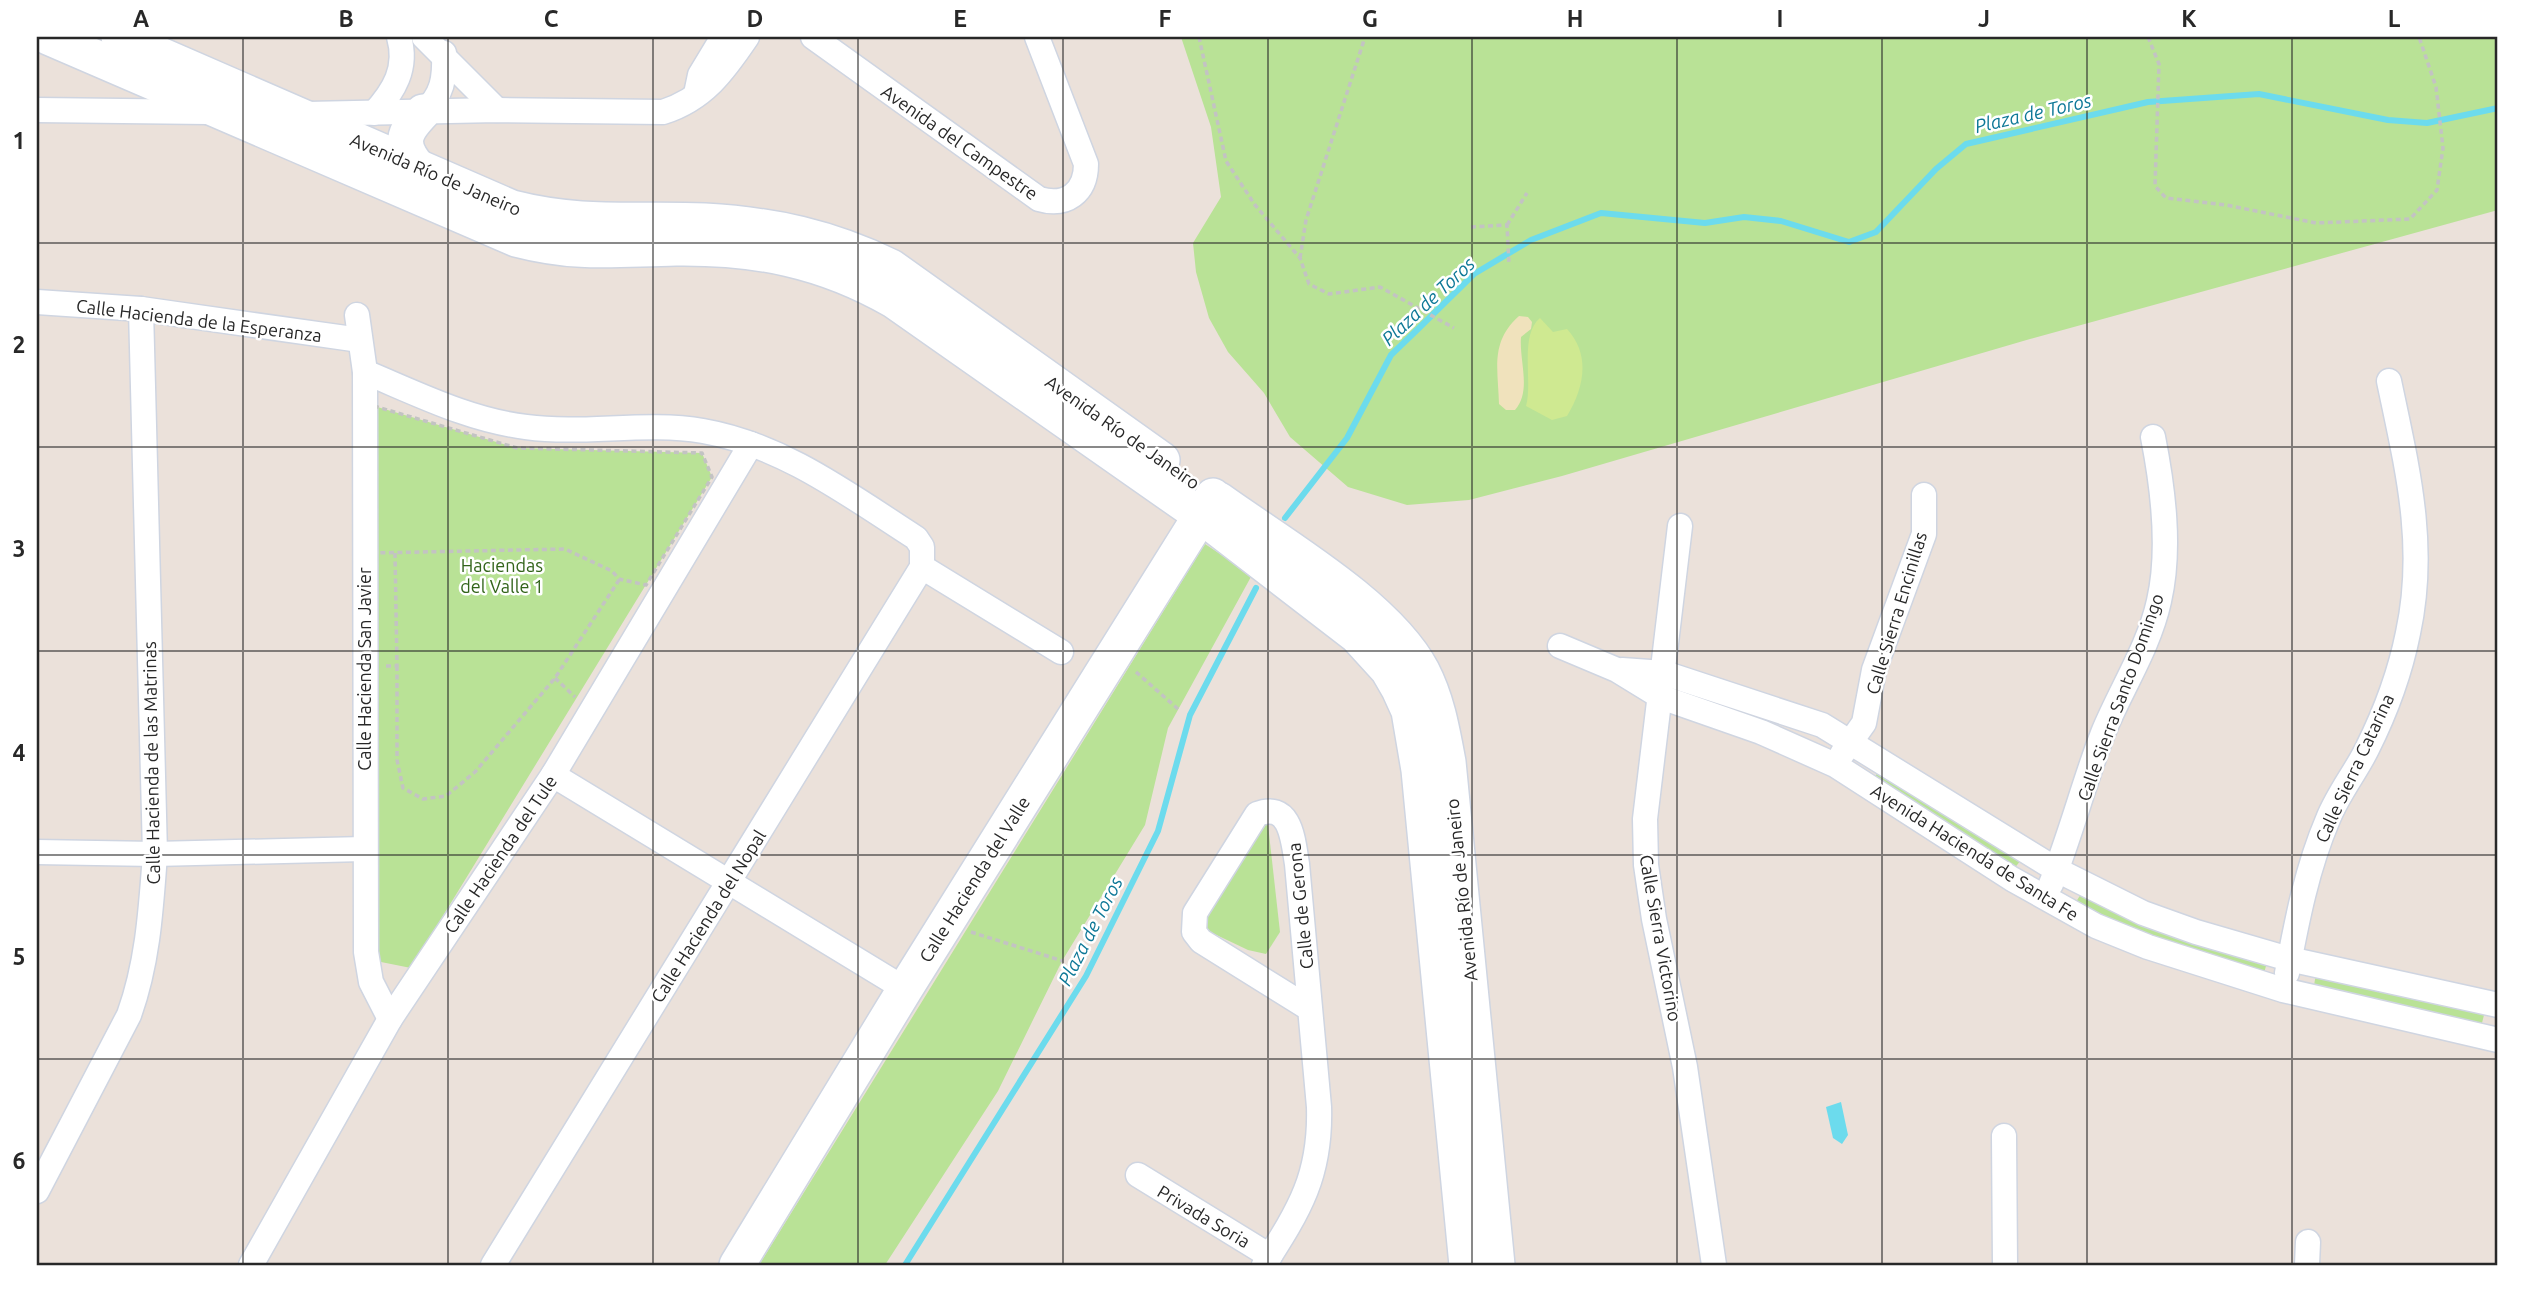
<svg xmlns="http://www.w3.org/2000/svg" width="2535" height="1302" viewBox="0 0 2535 1302" font-family="Ubuntu,sans-serif">
  <style>
    .green { fill: #b9e296 }
    .sand { fill: #f0e2bc }
    .pitch { fill: #cfe991 }
    .water { fill: #6cdbed }
    .lines { fill: none; stroke-linecap: round; stroke-linejoin: round }
    .stream { stroke: #6cdbed; stroke-width: 6 }
    .street-casing { stroke: #cfd5e1; stroke-width: 27 }
    .secondary-casing { stroke: #cfd5e1; stroke-width: 38 }
    .path { stroke: #c3c3c3; stroke-width: 3.5; stroke-dasharray: 5 3.5; stroke-linecap: butt }
    .street { stroke: #fff; stroke-width: 24 }
    .secondary { stroke: #fff; stroke-width: 35 }
    .grid { fill: none; stroke: #282828; stroke-width: 2; stroke-opacity: 0.55 }
    .labels { text-anchor: middle; dominant-baseline: central; stroke-width: 5; stroke-linejoin: round; paint-order: stroke }
    .street-label { font-size: 18px; fill: #282828; stroke: #fff }
    .park-label { font-size: 18px; fill: #32641a; stroke: #fff }
    .water-label { font-size: 19px; font-style: italic; fill: #0e7897; stroke: #fff }
    .neatline { fill: none; stroke: #282828; stroke-width: 2.5 }
    .grid-label { font-size: 23px; text-anchor: middle; font-weight: bold; fill: #282828 }
  </style>
  <rect width="100%" height="100%" fill="#ebe1da"/>
  <!-- green -->
  <g class="green">
    <path d="M 1181,37 L 2498,37 L 2498,210 L 2030,339 L 1562,476 L 1469,500 L 1407,505 L 1348,487 L 1290,437 L 1264,393 L 1228,352 L 1209,318 L 1196,272 L 1193,243 L 1221,197 L 1211,127 Z"/>
    <path d="M 374,406 L 517,448 L 702,453 L 712,477 L 411,968 L 376,961 Z"/>
    <path d="M 1205,544 L 1252,575 L 1168,728 L 1145,825 L 1062,961 L 998,1091 L 885,1265 L 759,1265 Z"/>
    <path d="M 1880,769 L 2021,860 L 2013,870 L 1872,781 Z"/>
    <path d="M 1252,821 L 1268,825 L 1280,932 L 1266,954 L 1248,950 L 1206,930 L 1198,902 Z"/>
    <path d="M 2081,894 L 2267,963 L 2263,976 L 2187,952 L 2074,905 Z"/>
    <path d="M 2316,974 L 2485,1011 L 2480,1031 L 2313,991 Z"/>
  </g>
  <!-- sand -->
  <path class="sand" d="M 1519,316 L 1528,317 L 1532,322 L 1531,329 L 1521,337 C 1519,361 1532,391 1515,410 L 1506,410 L 1499,404 C 1498,368 1490,342 1519,316 Z"/>
  <!-- pitch -->
  <path class="pitch" d="M 1540,318 L 1553,332 L 1567,329 C 1591,355 1584,388 1567,416 L 1552,420 L 1526,406 C 1533,382 1519,335 1540,318 Z"/>
  <!-- water -->
  <path class="water" d="M 1841,1102 L 1848,1135 L 1842,1144 L 1833,1138 L 1826,1107 Z"/>
  <g class="lines">
    <!-- stream -->
    <g class="stream">
      <path d="M 1285,518 L 1347,438 L 1391,355 L 1417,330 L 1474,274 L 1531,240 L 1601,213 L 1705,223 L 1744,217 L 1781,221 L 1849,242 L 1876,232 L 1936,169 L 1966,144 L 2148,102 L 2259,94 L 2388,120 L 2427,123 L 2498,108"/>
      <path d="M 905,1265 L 1086,976 L 1158,831 L 1190,715 L 1256,588"/>
    </g>
    <defs>
      <g id="street">
        <path d="M 424,37 L 497,110"/>
        <path d="M 813,37 L 1039,199 C 1066,207 1086,193 1086,164 L 1037,37"/>
        <path d="M 696,94 L 700,75 L 723,37"/>
        <path d="M 37,110 L 208,112"/>
        <path d="M 423,112 C 443,96 445,77 444,53"/>
        <path d="M 374,113 C 394,91 408,68 399,37"/>
        <path d="M 307,114 L 497,110 L 663,112 C 704,99 724,71 747,37"/>
        <path d="M 37,302 L 141,309 L 360,340"/>
        <path d="M 357,315 L 365,372 L 366,952 L 371,982 L 390,1019"/>
        <path d="M 365,372 C 418,394 469,420 526,427 C 584,435 645,421 703,431 C 783,445 849,495 916,538 L 922,547 L 922,567 L 493,1265"/>
        <path d="M 1680,526 L 1645,819 L 1646,865 L 1654,919 L 1685,1067 L 1714,1265"/>
        <path d="M 922,567 L 1061,652"/>
        <path d="M 1560,646 L 1617,670 L 1661,697 L 1761,732 L 1835,765 L 2012,879 L 2096,926 L 2148,947 L 2283,990 L 2498,1040"/>
        <path d="M 1622,670 L 1664,673 L 1822,725 L 2057,870 L 2143,913 L 2196,932 L 2289,959 L 2498,1005"/>
        <path d="M 1842,754 L 1864,723 L 1874,670 L 1924,534 L 1924,495"/>
        <path d="M 553,775 L 905,989"/>
        <path d="M 37,852 L 155,854 L 364,849"/>
        <path d="M 2051,884 C 2071,834 2084,782 2103,733 C 2121,689 2149,647 2159,601 C 2171,549 2163,488 2153,437"/>
        <path d="M 2287,973 C 2297,920 2307,868 2328,819 C 2338,794 2355,773 2367,749 C 2385,713 2400,673 2408,633 C 2427,545 2407,467 2389,381"/>
        <path d="M 2004,1136 L 2005,1265"/>
        <path d="M 1138,1175 L 1270,1256"/>
        <path d="M 37,1191 L 129,1015 C 148,962 151,909 155,854 L 141,309"/>
        <path d="M 251,1265 L 390,1019 L 553,775 L 751,444"/>
        <path d="M 1264,1265 C 1300,1209 1321,1175 1319,1107 L 1297,864 C 1293,840 1291,801 1257,814 L 1195,913 L 1194,932 L 1201,941 L 1310,1009"/>
        <path d="M 2307,1265 L 2308,1242"/>
      </g>
      <g id="secondary">
        <path d="M 48,37 L 516,239 C 578,255 615,249 676,248 C 756,247 823,260 893,300 L 1200,515 L 1357,636 L 1388,670 L 1399,689 L 1409,711 L 1419,770 L 1467,1265"/>
        <path d="M 119,37 L 512,208 C 582,226 636,218 705,221 C 774,225 829,237 891,267 L 1162,460"/>
        <path d="M 419,169 C 399,144 402,134 423,112"/>
        <path d="M 1219,500 C 1280,544 1387,605 1422,671 C 1437,700 1442,730 1448,762 L 1497,1265"/>
        <path d="M 737,1265 L 905,989 L 1213,496"/>
      </g>
    </defs>
    <!-- street casing -->
    <use href="#street" class="street-casing"/>
    <!-- secondary casing -->
    <use href="#secondary" class="secondary-casing"/>
    <!-- path -->
    <g class="path">
      <path d="M 1199,37 L 1226,161 L 1255,205 L 1300,258 L 1309,284 L 1329,294 L 1380,287 L 1454,328"/>
      <path d="M 2148,37 L 2159,64 L 2155,186 L 2166,198 L 2226,205 L 2316,223 L 2410,219 L 2437,190 L 2443,148 L 2436,87 L 2419,37"/>
      <path d="M 1507,225 L 1527,193"/>
      <path d="M 1471,227 L 1507,225 L 1509,265"/>
      <path d="M 1300,258 L 1306,220 L 1365,37"/>
      <path d="M 374,406 L 517,448 L 702,453 L 712,477 L 646,585 L 619,579 L 612,571 L 565,549 L 374,553 Z"/>
      <path d="M 386,666 L 397,666 L 395,553"/>
      <path d="M 397,666 L 397,760 L 403,788 L 423,799 L 446,796 L 475,772 L 555,678 L 619,580"/>
      <path d="M 1136,672 L 1178,709"/>
      <path d="M 555,678 L 575,697"/>
      <path d="M 971,932 L 1063,961"/>
    </g>
    <!-- street -->
    <use href="#street" class="street"/>
    <!-- secondary -->
    <use href="#secondary" class="secondary"/>
  </g>
  <!-- grid -->
  <path class="grid" d="M 243,37 L 243,1265M 448,37 L 448,1265M 653,37 L 653,1265M 858,37 L 858,1265M 1063,37 L 1063,1265M 1268,37 L 1268,1265M 1472,37 L 1472,1265M 1677,37 L 1677,1265M 1882,37 L 1882,1265M 2087,37 L 2087,1265M 2292,37 L 2292,1265M 37,243 L 2498,243M 37,447 L 2498,447M 37,651 L 2498,651M 37,855 L 2498,855M 37,1059 L 2498,1059"/>
  <g class="labels">
    <!-- street labels -->
    <g class="street-label">
      <text transform="translate(960 142) rotate(35)">Avenida del Campestre</text>
      <text transform="translate(436 174) rotate(23)">Avenida Río de Janeiro</text>
      <text transform="translate(199 320) rotate(7)">Calle Hacienda de la Esperanza</text>
      <text transform="translate(1123 432) rotate(35)">Avenida Río de Janeiro</text>
      <text transform="translate(1896 613) rotate(-73)">Calle Sierra Encinillas</text>
      <text transform="translate(364 669) rotate(-90)">Calle Hacienda San Javier</text>
      <text transform="translate(2120 697) rotate(-70)">Calle Sierra Santo Domingo</text>
      <text transform="translate(151 763) rotate(-91)">Calle Hacienda de las Matrinas</text>
      <text transform="translate(2354 768) rotate(-65)">Calle Sierra Catarina</text>
      <text transform="translate(1975 852) rotate(32)">Avenida Hacienda de Santa Fe</text>
      <text transform="translate(500 854) rotate(-56)">Calle Hacienda del Tule</text>
      <text transform="translate(974 879) rotate(-58)">Calle Hacienda del Valle</text>
      <text transform="translate(1461 890) rotate(-96)">Avenida Río de Janeiro</text>
      <text transform="translate(1300 906) rotate(-96)">Calle de Gerona</text>
      <text transform="translate(708 916) rotate(-58)">Calle Hacienda del Nopal</text>
      <text transform="translate(1661 938) rotate(80)">Calle Sierra Victorino</text>
      <text transform="translate(1204 1216) rotate(31)">Privada Soria</text>
    </g>
    <!-- park labels -->
    <g class="park-label">
      <text x="502" y="565">Haciendas<tspan x="502" dy="21">del Valle 1</tspan></text>
    </g>
    <!-- water labels -->
    <g class="water-label">
      <text transform="translate(2033 113) rotate(-13)">Plaza de Toros</text>
      <text transform="translate(1428 301) rotate(-43)">Plaza de Toros</text>
      <text transform="translate(1090 931) rotate(-63)">Plaza de Toros</text>
    </g>
  </g>
  <!-- border -->
  <rect width="2535" height="1302" fill="none" stroke="#ffffff" stroke-width="77"/>
  <rect x="38" y="38" width="2458" height="1226" class="neatline"/>
  <g class="grid-label">
    <text x="141" y="27">A</text>
    <text x="346" y="27">B</text>
    <text x="551" y="27">C</text>
    <text x="755" y="27">D</text>
    <text x="960" y="27">E</text>
    <text x="1165" y="27">F</text>
    <text x="1370" y="27">G</text>
    <text x="1575" y="27">H</text>
    <text x="1780" y="27">I</text>
    <text x="1984" y="27">J</text>
    <text x="2189" y="27">K</text>
    <text x="2394" y="27">L</text>
    <text x="19" y="149">1</text>
    <text x="19" y="353">2</text>
    <text x="19" y="557">3</text>
    <text x="19" y="761">4</text>
    <text x="19" y="965">5</text>
    <text x="19" y="1169">6</text>
  </g>
</svg>
